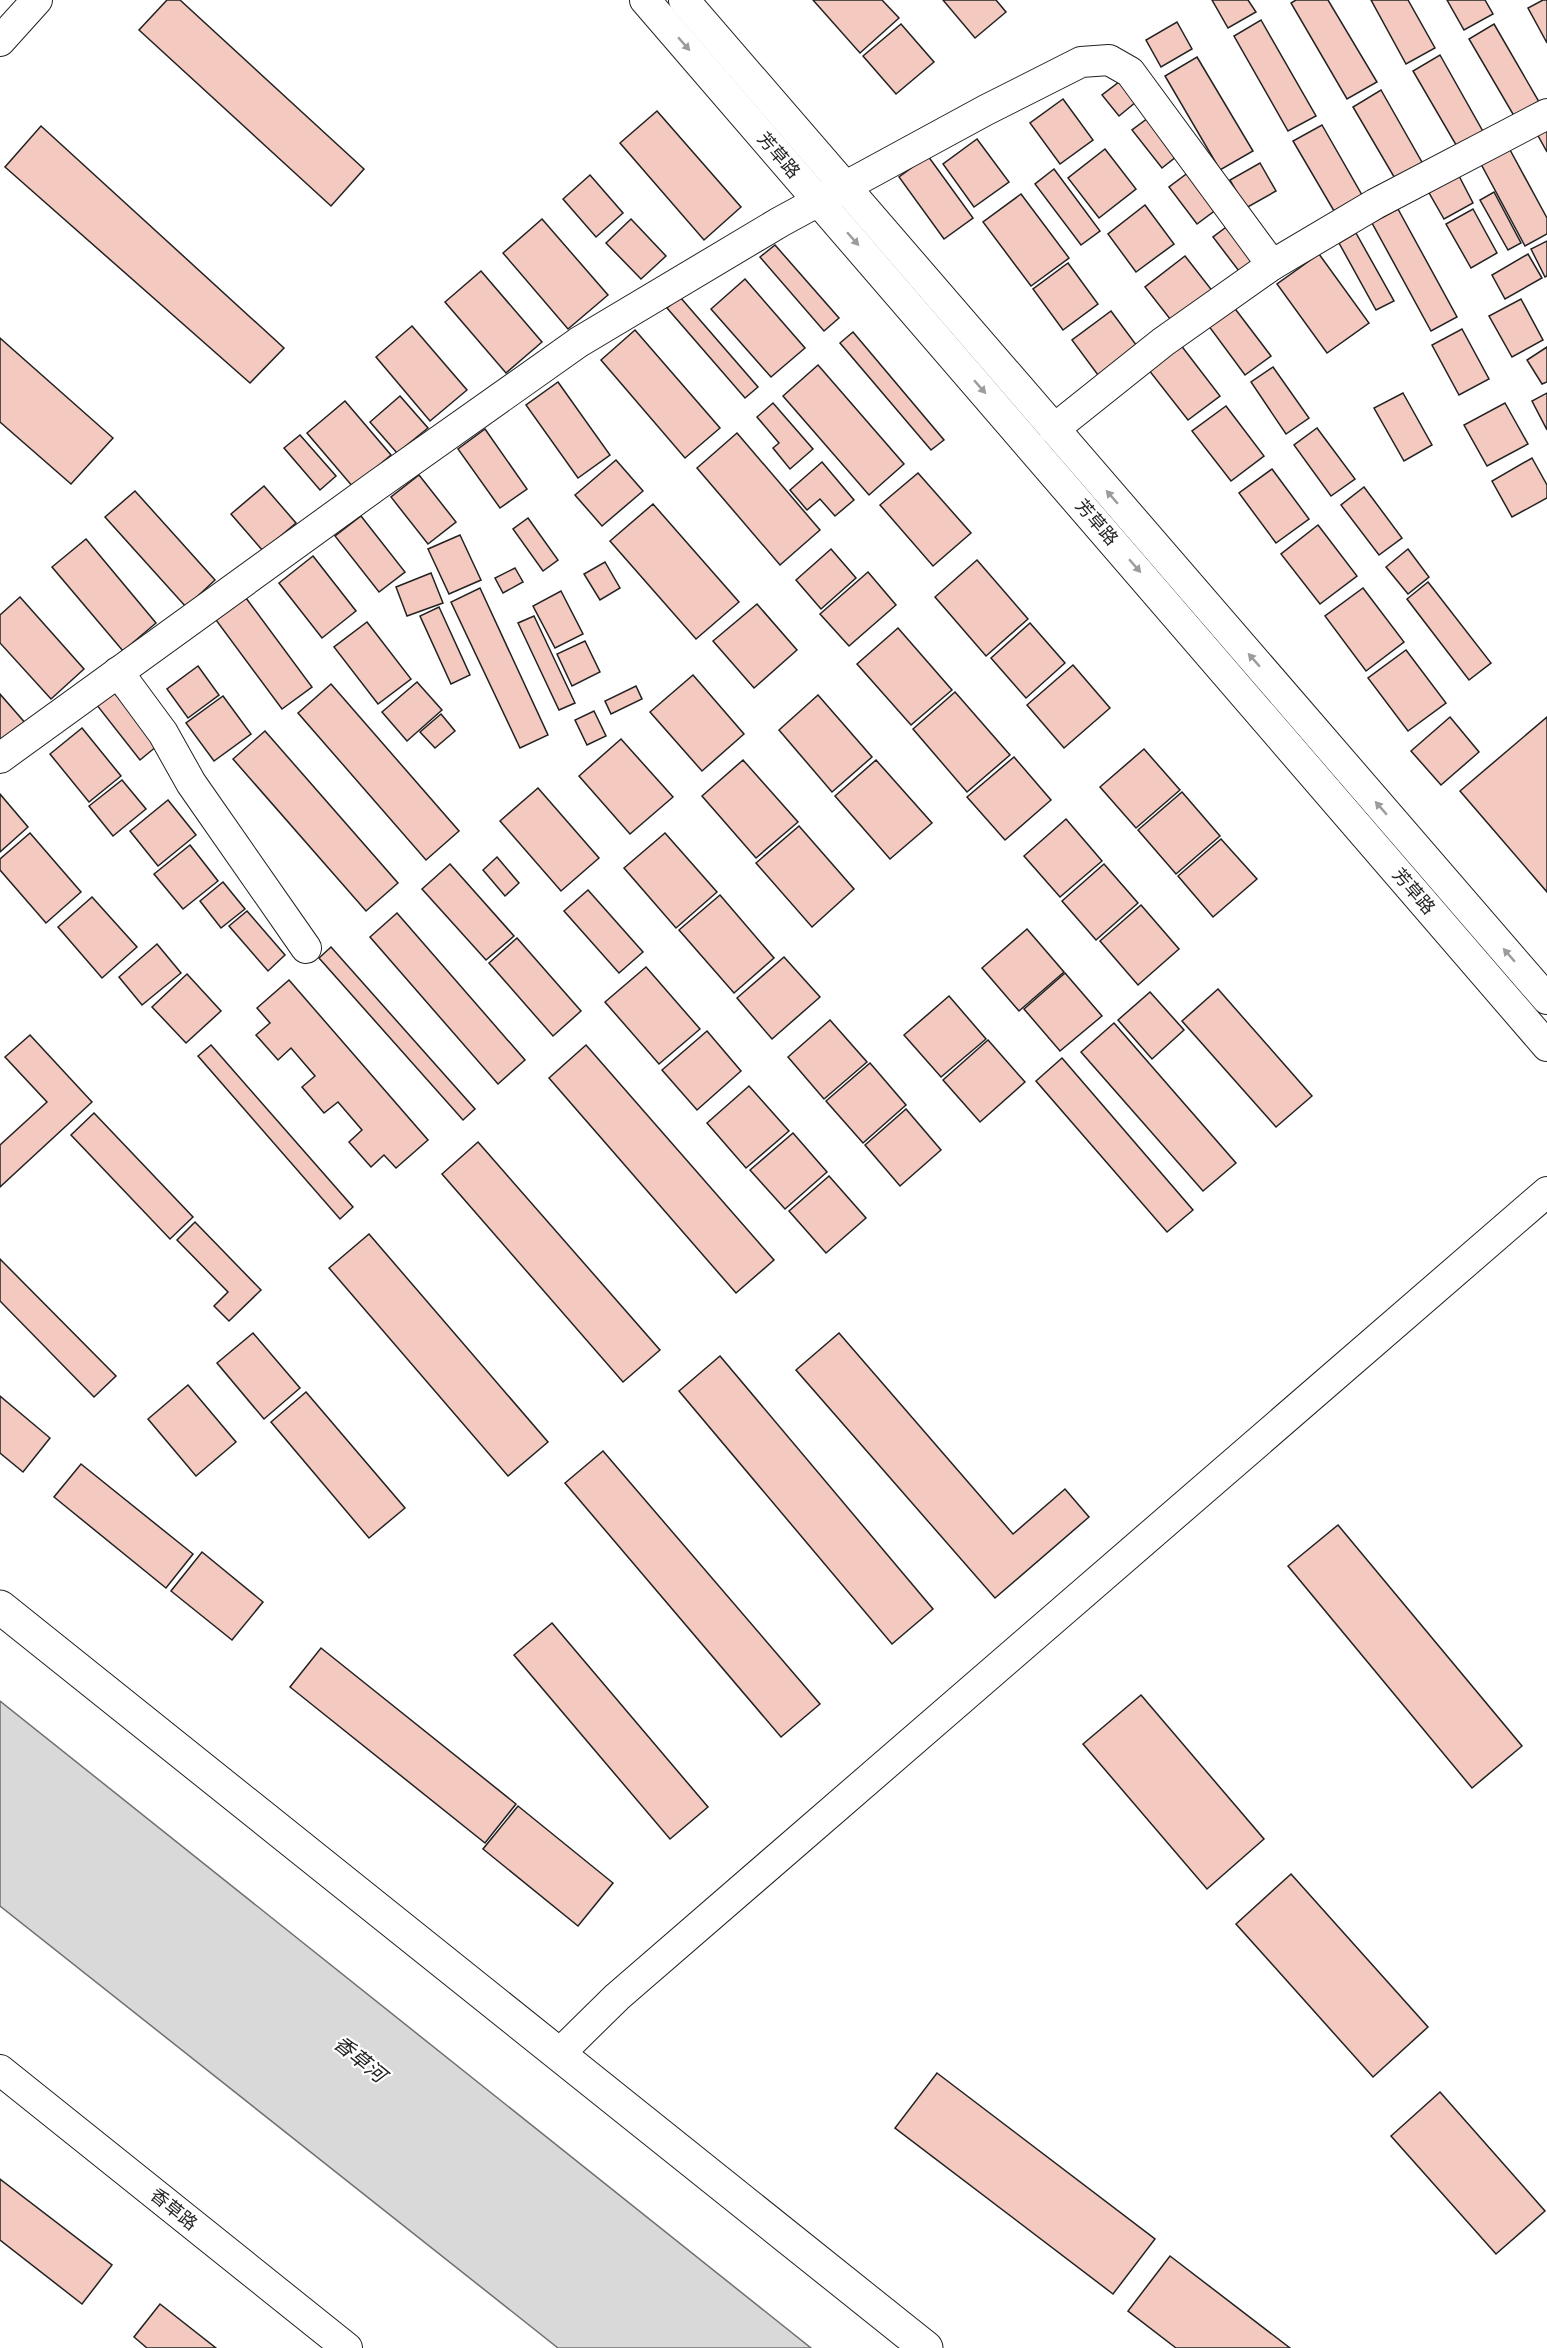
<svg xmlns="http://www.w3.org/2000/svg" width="1547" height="2348" viewBox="0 0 1547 2348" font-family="'PT Sans','Noto Sans SC',sans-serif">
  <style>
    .water { fill: #d9d9d9; stroke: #6f6f6f; stroke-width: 1.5 }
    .building { fill: #f3c9c0; stroke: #222; stroke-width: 1.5 }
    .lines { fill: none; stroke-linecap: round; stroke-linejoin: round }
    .minor-casing { stroke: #222; stroke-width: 32 }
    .major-casing { stroke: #222; stroke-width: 35 }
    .minor { stroke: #fff; stroke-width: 30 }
    .major { stroke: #fff; stroke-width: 33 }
    .oneway { fill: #9c9c9c }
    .labels { text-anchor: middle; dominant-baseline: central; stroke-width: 4.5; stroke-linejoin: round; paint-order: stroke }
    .street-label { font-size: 18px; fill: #222; stroke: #fff }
    .water-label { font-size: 20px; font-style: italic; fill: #222; stroke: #fff }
  </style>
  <rect width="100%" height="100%" fill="#fff"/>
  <!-- water -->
  <path class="water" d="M 0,1701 L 811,2348 L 558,2348 L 0,1906 Z"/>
  <!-- building -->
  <g class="building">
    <path d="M 167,0 L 180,0 L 364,169 L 331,206 L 139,30 Z"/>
    <path d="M 813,0 L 882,0 L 899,18 L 860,53 Z"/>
    <path d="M 943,0 L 996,0 L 1006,12 L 975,38 Z"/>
    <path d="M 1212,0 L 1248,0 L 1256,12 L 1228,28 Z"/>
    <path d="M 1296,0 L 1328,0 L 1377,82 L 1347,99 L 1291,3 Z"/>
    <path d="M 1371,0 L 1408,0 L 1435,48 L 1406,64 Z"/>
    <path d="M 1447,0 L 1485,0 L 1493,14 L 1464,30 Z"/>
    <path d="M 1543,0 L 1547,0 L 1547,43 L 1528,8 Z"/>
    <path d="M 1261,20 L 1316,116 L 1288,131 L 1234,36 Z"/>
    <path d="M 1177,22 L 1192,49 L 1161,67 L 1146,40 Z"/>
    <path d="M 901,24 L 934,62 L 896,94 L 863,56 Z"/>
    <path d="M 1494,24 L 1542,107 L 1517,121 L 1469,39 Z"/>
    <path d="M 1440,55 L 1485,135 L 1459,150 L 1413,71 Z"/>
    <path d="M 1197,57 L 1253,151 L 1220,170 L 1165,76 Z"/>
    <path d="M 1119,82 L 1136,102 L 1119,116 L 1102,95 Z"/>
    <path d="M 1381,90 L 1427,171 L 1400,187 L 1353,107 Z"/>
    <path d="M 1063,99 L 1093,140 L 1060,164 L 1030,123 Z"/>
    <path d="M 657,111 L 741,207 L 704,240 L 620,143 Z"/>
    <path d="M 1148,118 L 1177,156 L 1162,168 L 1132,130 Z"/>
    <path d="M 1322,125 L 1362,195 L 1334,211 L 1293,141 Z"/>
    <path d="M 41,126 L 284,348 L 250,383 L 5,167 Z"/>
    <path d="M 1547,126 L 1547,152 L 1536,132 Z"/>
    <path d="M 977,139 L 1009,182 L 974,207 L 943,164 Z"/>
    <path d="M 1509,148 L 1547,218 L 1547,234 L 1525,246 L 1481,164 Z"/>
    <path d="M 1105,149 L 1136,189 L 1099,218 L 1068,178 Z"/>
    <path d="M 928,156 L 973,218 L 944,239 L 899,177 Z"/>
    <path d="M 1260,163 L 1276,191 L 1246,208 L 1230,180 Z"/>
    <path d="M 1054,169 L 1100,231 L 1081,245 L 1035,184 Z"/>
    <path d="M 1189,172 L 1217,209 L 1197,224 L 1169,187 Z"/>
    <path d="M 1458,174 L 1473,203 L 1444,219 L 1428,191 Z"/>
    <path d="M 590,175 L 623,213 L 596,237 L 563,199 Z"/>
    <path d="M 1494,192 L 1521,243 L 1508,250 L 1480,200 Z"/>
    <path d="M 1021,194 L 1069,258 L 1031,286 L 983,222 Z"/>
    <path d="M 1145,205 L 1174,244 L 1136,272 L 1108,234 Z"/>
    <path d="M 1398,209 L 1457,317 L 1431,331 L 1372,223 Z"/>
    <path d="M 1473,209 L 1497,253 L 1471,268 L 1446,224 Z"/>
    <path d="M 542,219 L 608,295 L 568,329 L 503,253 Z"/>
    <path d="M 631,219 L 666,256 L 641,279 L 606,243 Z"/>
    <path d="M 1229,225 L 1258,262 L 1242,275 L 1213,237 Z"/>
    <path d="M 1356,233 L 1394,301 L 1376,310 L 1339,243 Z"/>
    <path d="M 1547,241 L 1547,276 L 1545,277 L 1531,249 Z"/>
    <path d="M 775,245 L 839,318 L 824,331 L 760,257 Z"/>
    <path d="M 1319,254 L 1369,323 L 1327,353 L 1277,284 Z"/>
    <path d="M 1528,254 L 1542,278 L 1505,299 L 1492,275 Z"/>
    <path d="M 1185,256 L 1214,293 L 1174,324 L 1145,287 Z"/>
    <path d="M 1068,263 L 1098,304 L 1063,330 L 1033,289 Z"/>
    <path d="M 481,271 L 542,342 L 506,373 L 445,302 Z"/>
    <path d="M 745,279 L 805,348 L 771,377 L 711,309 Z"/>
    <path d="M 680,297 L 758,387 L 745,398 L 667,308 Z"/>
    <path d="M 1521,299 L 1543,340 L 1512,357 L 1489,316 Z"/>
    <path d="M 1233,306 L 1271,356 L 1245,375 L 1208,325 Z"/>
    <path d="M 1111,311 L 1137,346 L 1098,375 L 1072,340 Z"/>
    <path d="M 412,326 L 467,390 L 430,421 L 376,357 Z"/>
    <path d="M 1462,329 L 1489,379 L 1459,395 L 1432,345 Z"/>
    <path d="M 635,330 L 720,428 L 685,458 L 601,360 Z"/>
    <path d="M 853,332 L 944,440 L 931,450 L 840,343 Z"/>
    <path d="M 0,338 L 113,438 L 71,484 L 0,422 Z"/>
    <path d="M 1180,344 L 1220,396 L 1188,420 L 1148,369 Z"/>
    <path d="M 1547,347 L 1547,382 L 1542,384 L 1527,360 Z"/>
    <path d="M 818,365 L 904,464 L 869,495 L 783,396 Z"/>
    <path d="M 1273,367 L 1309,418 L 1286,434 L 1251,382 Z"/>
    <path d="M 558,382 L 610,455 L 578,478 L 526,405 Z"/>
    <path d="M 1403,393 L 1432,445 L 1404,461 L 1374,408 Z"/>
    <path d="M 1547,393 L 1547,430 L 1532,401 Z"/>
    <path d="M 400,396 L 428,428 L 397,453 L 370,422 Z"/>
    <path d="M 345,401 L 391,455 L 353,487 L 307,433 Z"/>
    <path d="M 773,403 L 813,449 L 790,469 L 773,448 L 779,443 L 757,417 Z"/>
    <path d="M 1505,403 L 1528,444 L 1487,466 L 1464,425 Z"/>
    <path d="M 1226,406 L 1264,456 L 1231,481 L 1192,431 Z"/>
    <path d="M 1317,428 L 1355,479 L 1331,496 L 1294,445 Z"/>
    <path d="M 485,429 L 527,489 L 500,508 L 458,449 Z"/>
    <path d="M 737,433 L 820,530 L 780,565 L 697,468 Z"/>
    <path d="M 300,435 L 336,476 L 320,490 L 284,448 Z"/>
    <path d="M 1532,458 L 1547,485 L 1547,498 L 1512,517 L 1492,481 Z"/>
    <path d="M 616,460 L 643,491 L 602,526 L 575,495 Z"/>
    <path d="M 822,462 L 854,500 L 835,516 L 820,499 L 807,510 L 790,490 Z"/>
    <path d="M 1272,469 L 1309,519 L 1276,543 L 1239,493 Z"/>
    <path d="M 918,473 L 971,533 L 933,566 L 880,505 Z"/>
    <path d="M 419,475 L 456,522 L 428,544 L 391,497 Z"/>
    <path d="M 264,486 L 296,523 L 263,551 L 231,514 Z"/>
    <path d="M 1364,487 L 1402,538 L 1379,555 L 1341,505 Z"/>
    <path d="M 135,491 L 215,580 L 186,607 L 105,517 Z"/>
    <path d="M 653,504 L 739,602 L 696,639 L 610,541 Z"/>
    <path d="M 361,516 L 405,572 L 379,592 L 335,536 Z"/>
    <path d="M 528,518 L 558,560 L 543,571 L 513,529 Z"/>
    <path d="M 1318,525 L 1357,576 L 1320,604 L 1281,554 Z"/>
    <path d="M 460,535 L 481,580 L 449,594 L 428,549 Z"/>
    <path d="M 86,539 L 156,623 L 123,651 L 52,567 Z"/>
    <path d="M 831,549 L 856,578 L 821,609 L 796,580 Z"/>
    <path d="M 1408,549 L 1429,577 L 1408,594 L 1386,567 Z"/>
    <path d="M 313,556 L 356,611 L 322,638 L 279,583 Z"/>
    <path d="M 977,560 L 1028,619 L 986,656 L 935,597 Z"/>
    <path d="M 605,562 L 620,588 L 600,600 L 584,574 Z"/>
    <path d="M 515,568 L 523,582 L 503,593 L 495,578 Z"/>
    <path d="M 868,572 L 896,605 L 849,646 L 820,614 Z"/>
    <path d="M 431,573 L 443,603 L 407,616 L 396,587 Z"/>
    <path d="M 1428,582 L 1491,663 L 1469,680 L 1407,599 Z"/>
    <path d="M 480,588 L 548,735 L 520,748 L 451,602 Z"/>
    <path d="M 1363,588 L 1404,642 L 1366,671 L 1325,616 Z"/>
    <path d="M 561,591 L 583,634 L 555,648 L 533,606 Z"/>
    <path d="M 20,597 L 84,669 L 51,699 L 0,643 L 0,615 Z"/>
    <path d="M 246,598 L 312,687 L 282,709 L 216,620 Z"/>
    <path d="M 757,604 L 797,650 L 754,688 L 713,641 Z"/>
    <path d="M 439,607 L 470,675 L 451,684 L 420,616 Z"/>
    <path d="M 534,616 L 575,703 L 559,710 L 518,623 Z"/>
    <path d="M 367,622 L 411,679 L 378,704 L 334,647 Z"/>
    <path d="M 1030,623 L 1065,663 L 1026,698 L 991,658 Z"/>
    <path d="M 898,628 L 952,690 L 911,725 L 857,664 Z"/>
    <path d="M 585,641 L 600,672 L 572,686 L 557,654 Z"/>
    <path d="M 1406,650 L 1446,703 L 1408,731 L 1368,678 Z"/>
    <path d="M 1073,665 L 1110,708 L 1064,748 L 1027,705 Z"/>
    <path d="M 198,666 L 219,695 L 188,718 L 167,689 Z"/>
    <path d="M 693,675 L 744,734 L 702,771 L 650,712 Z"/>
    <path d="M 417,682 L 442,710 L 407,741 L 382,712 Z"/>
    <path d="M 331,684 L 459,831 L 426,860 L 298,713 Z"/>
    <path d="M 636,686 L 642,699 L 611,714 L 605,701 Z"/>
    <path d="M 113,691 L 157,746 L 140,760 L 96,704 Z"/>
    <path d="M 955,692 L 1010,755 L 967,792 L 913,729 Z"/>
    <path d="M 0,694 L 27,725 L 0,749 Z"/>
    <path d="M 818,695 L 872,757 L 832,792 L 779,730 Z"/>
    <path d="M 223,696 L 251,734 L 214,761 L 186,723 Z"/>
    <path d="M 594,711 L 606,736 L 587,745 L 575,720 Z"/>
    <path d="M 441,714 L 455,731 L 435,748 L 420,732 Z"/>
    <path d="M 1450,717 L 1479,752 L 1441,785 L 1411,751 Z"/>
    <path d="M 1547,717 L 1547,892 L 1460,791 Z"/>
    <path d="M 82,728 L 121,776 L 89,802 L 50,754 Z"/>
    <path d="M 265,731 L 398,883 L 366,911 L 233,759 Z"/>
    <path d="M 621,739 L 673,797 L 630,834 L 579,776 Z"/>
    <path d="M 1144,749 L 1180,790 L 1136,828 L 1100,787 Z"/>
    <path d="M 1014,757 L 1051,800 L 1005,840 L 967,797 Z"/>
    <path d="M 743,760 L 798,822 L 756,858 L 702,796 Z"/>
    <path d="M 876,760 L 932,823 L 890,859 L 835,796 Z"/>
    <path d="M 122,780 L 146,809 L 113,836 L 89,806 Z"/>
    <path d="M 538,788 L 599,858 L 561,891 L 500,821 Z"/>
    <path d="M 1182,792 L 1220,836 L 1176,874 L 1138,830 Z"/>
    <path d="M 0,794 L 28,827 L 0,852 Z"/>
    <path d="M 168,800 L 196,835 L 158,866 L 130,831 Z"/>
    <path d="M 1066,819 L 1102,861 L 1060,897 L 1024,856 Z"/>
    <path d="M 799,826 L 854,889 L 812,927 L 756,863 Z"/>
    <path d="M 30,833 L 81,892 L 46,923 L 0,870 L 0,859 Z"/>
    <path d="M 665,833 L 717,892 L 676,928 L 624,868 Z"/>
    <path d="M 1221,839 L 1257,879 L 1213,917 L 1178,876 Z"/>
    <path d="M 190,845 L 218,881 L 183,909 L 154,874 Z"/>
    <path d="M 497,857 L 519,883 L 505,896 L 483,870 Z"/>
    <path d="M 450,864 L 514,936 L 486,960 L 422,889 Z"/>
    <path d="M 1104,864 L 1138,903 L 1096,940 L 1062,901 Z"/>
    <path d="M 223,882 L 245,909 L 221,928 L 200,901 Z"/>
    <path d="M 588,890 L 643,952 L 619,973 L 564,911 Z"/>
    <path d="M 720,895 L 774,958 L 734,993 L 679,930 Z"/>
    <path d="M 92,897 L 137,947 L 102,978 L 58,927 Z"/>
    <path d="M 1141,905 L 1179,949 L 1138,985 L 1100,941 Z"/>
    <path d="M 247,911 L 285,955 L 268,971 L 229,926 Z"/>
    <path d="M 397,913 L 525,1060 L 498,1084 L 370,937 Z"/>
    <path d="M 1027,929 L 1064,972 L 1019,1011 L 982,968 Z"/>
    <path d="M 517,938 L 581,1011 L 553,1036 L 489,963 Z"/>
    <path d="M 157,944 L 181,973 L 142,1005 L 119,977 Z"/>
    <path d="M 331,947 L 475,1109 L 463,1120 L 319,958 Z"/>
    <path d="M 784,957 L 820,997 L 772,1039 L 737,998 Z"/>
    <path d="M 646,967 L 700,1029 L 659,1064 L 605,1002 Z"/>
    <path d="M 1065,973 L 1102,1016 L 1060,1051 L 1024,1009 Z"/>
    <path d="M 187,974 L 221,1011 L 186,1043 L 152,1007 Z"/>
    <path d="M 289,980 L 428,1140 L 396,1168 L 384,1155 L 371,1167 L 349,1142 L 362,1130 L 338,1102 L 324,1113 L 302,1087 L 315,1076 L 291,1048 L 278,1060 L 256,1035 L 270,1023 L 257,1008 Z"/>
    <path d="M 1218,989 L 1312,1096 L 1276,1127 L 1182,1021 Z"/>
    <path d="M 1150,992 L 1184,1030 L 1152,1059 L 1118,1020 Z"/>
    <path d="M 949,996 L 986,1039 L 941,1077 L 904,1035 Z"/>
    <path d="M 830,1020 L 867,1062 L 824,1099 L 788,1057 Z"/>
    <path d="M 1114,1023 L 1236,1163 L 1203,1191 L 1081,1052 Z"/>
    <path d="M 707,1031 L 741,1071 L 697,1110 L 662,1070 Z"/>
    <path d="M 30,1035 L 92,1102 L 0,1187 L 0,1145 L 47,1102 L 5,1057 Z"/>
    <path d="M 988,1040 L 1025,1082 L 980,1122 L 943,1080 Z"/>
    <path d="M 211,1045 L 353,1207 L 340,1219 L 198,1056 Z"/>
    <path d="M 586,1045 L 774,1260 L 736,1293 L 549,1078 Z"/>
    <path d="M 1062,1058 L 1193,1210 L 1167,1232 L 1036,1081 Z"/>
    <path d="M 870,1063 L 906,1105 L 863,1143 L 826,1101 Z"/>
    <path d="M 749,1086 L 789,1131 L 746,1168 L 707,1123 Z"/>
    <path d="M 906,1109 L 941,1150 L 900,1186 L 865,1145 Z"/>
    <path d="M 94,1113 L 193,1217 L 170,1239 L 71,1135 Z"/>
    <path d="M 793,1133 L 827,1172 L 785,1209 L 750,1170 Z"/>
    <path d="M 478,1142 L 660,1350 L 623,1382 L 442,1174 Z"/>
    <path d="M 829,1176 L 866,1218 L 826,1253 L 789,1211 Z"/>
    <path d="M 195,1222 L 261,1290 L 229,1321 L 214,1306 L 228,1292 L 177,1240 Z"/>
    <path d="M 369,1234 L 548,1442 L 508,1476 L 329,1268 Z"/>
    <path d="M 0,1259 L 116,1376 L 94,1397 L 0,1301 Z"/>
    <path d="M 253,1333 L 300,1388 L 264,1419 L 217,1363 Z"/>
    <path d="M 839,1333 L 1013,1534 L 1065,1489 L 1089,1517 L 995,1598 L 796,1370 Z"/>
    <path d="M 720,1356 L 933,1609 L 892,1644 L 679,1391 Z"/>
    <path d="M 188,1385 L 236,1442 L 196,1476 L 148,1419 Z"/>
    <path d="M 306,1392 L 405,1508 L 369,1538 L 271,1422 Z"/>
    <path d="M 0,1396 L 50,1438 L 23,1472 L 0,1453 Z"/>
    <path d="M 603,1451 L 820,1704 L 781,1737 L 565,1483 Z"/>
    <path d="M 81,1464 L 193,1554 L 166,1588 L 54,1497 Z"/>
    <path d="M 1338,1525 L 1522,1746 L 1472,1788 L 1288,1566 Z"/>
    <path d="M 202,1552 L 263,1602 L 232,1640 L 171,1591 Z"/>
    <path d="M 552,1623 L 708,1807 L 670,1839 L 514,1655 Z"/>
    <path d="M 321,1648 L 516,1804 L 485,1843 L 290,1687 Z"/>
    <path d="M 1141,1695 L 1264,1839 L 1207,1889 L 1083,1744 Z"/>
    <path d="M 518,1806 L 613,1883 L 578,1926 L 483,1849 Z"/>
    <path d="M 1291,1874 L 1428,2027 L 1373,2077 L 1236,1924 Z"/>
    <path d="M 937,2073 L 1155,2239 L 1113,2294 L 895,2128 Z"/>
    <path d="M 1440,2092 L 1545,2211 L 1496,2254 L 1391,2136 Z"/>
    <path d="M 0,2179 L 112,2265 L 82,2304 L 0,2240 Z"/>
    <path d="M 1170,2256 L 1290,2348 L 1176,2348 L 1128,2311 Z"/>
    <path d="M 160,2304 L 216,2348 L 147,2348 L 134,2337 Z"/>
  </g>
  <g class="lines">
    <defs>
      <g id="minor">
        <path d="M 645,0 L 1547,1046"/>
        <path d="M 684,0 L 1547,999"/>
        <path d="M 0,41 L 37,0"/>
        <path d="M 1054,429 L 1163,342 L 1272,265"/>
        <path d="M 118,672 L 163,733 L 191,783 L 306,948"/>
        <path d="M 0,758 L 377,485 L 579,342 L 780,222 L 986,110 L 1081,62 L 1109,60 L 1130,72 L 1272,265 L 1375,204 L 1547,114"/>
        <path d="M 559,2054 L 617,1997 L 1547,1192"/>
        <path d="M 0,2070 L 347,2348"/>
      </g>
      <path id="major" d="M 0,1607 L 926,2348"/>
    </defs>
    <!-- minor casing -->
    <use href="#minor" class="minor-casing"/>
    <!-- major casing -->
    <use href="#major" class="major-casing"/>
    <!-- minor -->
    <use href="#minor" class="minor"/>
    <!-- major -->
    <use href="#major" class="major"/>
  </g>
  <!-- one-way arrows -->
  <defs><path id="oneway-solid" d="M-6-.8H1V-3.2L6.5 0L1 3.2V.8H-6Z" transform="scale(1.5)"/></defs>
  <g class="oneway">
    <use href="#oneway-solid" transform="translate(684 44) rotate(49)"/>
    <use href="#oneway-solid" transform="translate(853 239) rotate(49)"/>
    <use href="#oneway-solid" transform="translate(980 387) rotate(49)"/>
    <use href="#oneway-solid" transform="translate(1112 497) rotate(-131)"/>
    <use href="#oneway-solid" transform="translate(1135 566) rotate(49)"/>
    <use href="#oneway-solid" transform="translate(1254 660) rotate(-131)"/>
    <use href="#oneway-solid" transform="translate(1381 808) rotate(-131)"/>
    <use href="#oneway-solid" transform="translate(1509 955) rotate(-131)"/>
  </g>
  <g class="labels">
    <!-- street labels -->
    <g class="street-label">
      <text transform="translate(779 155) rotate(49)">芳草路</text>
      <text transform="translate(1097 522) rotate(49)">芳草路</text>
      <text transform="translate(1414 891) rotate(49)">芳草路</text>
      <text transform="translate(174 2209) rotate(39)">香草路</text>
    </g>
    <!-- water labels -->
    <g class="water-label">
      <text transform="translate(360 2059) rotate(39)">香草河</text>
    </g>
  </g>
</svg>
